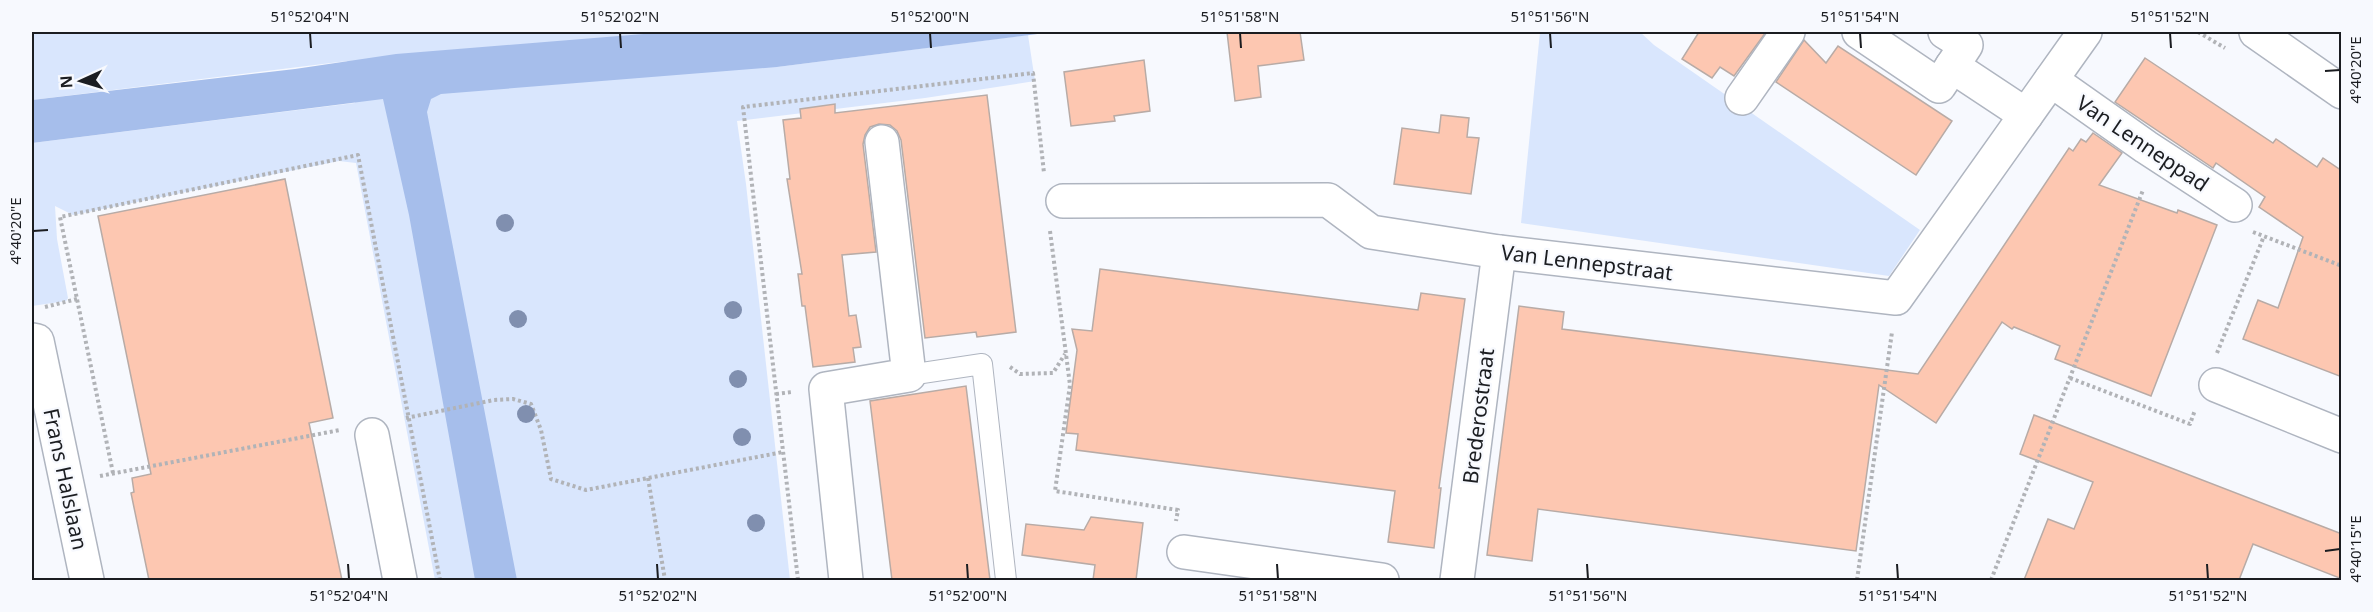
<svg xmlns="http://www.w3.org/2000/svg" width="2373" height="612" viewBox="0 0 2373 612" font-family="'Noto Sans',sans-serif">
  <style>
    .green { fill: #d9e6fd }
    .water { fill: #a6beeb }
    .building { fill: #fdc7b1; stroke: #b8aba6; stroke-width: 1.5 }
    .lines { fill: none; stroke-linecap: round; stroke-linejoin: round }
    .service-casing { stroke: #afb5c0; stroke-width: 22 }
    .minor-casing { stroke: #afb5c0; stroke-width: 36 }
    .path { stroke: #b1b3b7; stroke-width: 4; stroke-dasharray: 3 3; stroke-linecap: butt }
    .service { stroke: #fff; stroke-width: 20 }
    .minor { stroke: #fff; stroke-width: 33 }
    .tree { fill: #808faf }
    .ticks { fill: none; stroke: #1b1d21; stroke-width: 2 }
    .labels { text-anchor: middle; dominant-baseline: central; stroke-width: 4.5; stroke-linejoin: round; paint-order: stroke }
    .street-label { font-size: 21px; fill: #1b1d21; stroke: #f7f9fe }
    .neatline { fill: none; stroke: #1b1d21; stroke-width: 2 }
    .ticks-label { font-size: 15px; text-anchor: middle; fill: #1b1d21 }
  </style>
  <rect width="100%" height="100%" fill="#f7f9fe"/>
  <!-- green -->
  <g class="green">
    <path d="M 32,32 L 722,32 L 777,67 L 1028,35 L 1035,81 L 925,98 L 737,121 L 746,184 L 790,580 L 435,580 L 356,163 L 339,161 L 73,215 L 55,206 L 57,239 L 68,298 L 66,301 L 32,306 L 32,143 L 355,103 L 347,61 L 32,100 Z"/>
    <path d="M 1540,32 L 1640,32 L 1654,45 L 1920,230 L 1889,276 L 1521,223 Z"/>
  </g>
  <!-- water -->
  <path class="water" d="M 668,32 L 1053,32 L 777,67 L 441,94 L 431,99 L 427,112 L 517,580 L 475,580 L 409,215 L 383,99 L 32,143 L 32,100 L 295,69 L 396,54 Z"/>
  <!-- building -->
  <g class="building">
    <path d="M 1227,32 L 1300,32 L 1304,60 L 1258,66 L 1261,97 L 1235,101 Z"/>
    <path d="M 1699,32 L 1766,32 L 1734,76 L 1720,67 L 1712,78 L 1682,59 Z"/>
    <path d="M 1804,40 L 1826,63 L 1838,46 L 1952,121 L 1916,175 L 1776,82 Z"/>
    <path d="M 2145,58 L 2273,143 L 2276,139 L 2317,167 L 2323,158 L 2342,171 L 2342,377 L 2243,339 L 2258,300 L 2278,308 L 2303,237 L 2259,207 L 2265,197 L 2216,163 L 2213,168 L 2115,102 Z"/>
    <path d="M 1144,60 L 1150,111 L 1114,116 L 1115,121 L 1071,126 L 1064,72 Z"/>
    <path d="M 987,95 L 1016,332 L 977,337 L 976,332 L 925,338 L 901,140 L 897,131 L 890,125 L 879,124 L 870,127 L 865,135 L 863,144 L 876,252 L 842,255 L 849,316 L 856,315 L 861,347 L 853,348 L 855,362 L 813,367 L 805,306 L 802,306 L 798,274 L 802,274 L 787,179 L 790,179 L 783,120 L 801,118 L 800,109 L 835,104 L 835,113 Z"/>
    <path d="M 1441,115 L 1469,118 L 1467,137 L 1479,138 L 1471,194 L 1394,184 L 1402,128 L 1439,133 Z"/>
    <path d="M 2093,133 L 2122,153 L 2099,185 L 2177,213 L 2178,210 L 2217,225 L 2151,396 L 2055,359 L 2060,346 L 2014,327 L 2012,329 L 2002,322 L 1936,423 L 1879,385 L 1856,551 L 1538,509 L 1532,561 L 1487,555 L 1519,306 L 1564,312 L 1562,329 L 1918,374 L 2069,148 L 2073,151 L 2081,139 L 2086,142 Z"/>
    <path d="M 285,179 L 333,418 L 309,423 L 342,580 L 149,580 L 131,493 L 134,492 L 132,478 L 151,474 L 98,216 Z"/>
    <path d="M 1100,269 L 1418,310 L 1421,293 L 1465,299 L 1439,488 L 1441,488 L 1434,548 L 1388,542 L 1395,491 L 1076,450 L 1078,434 L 1066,433 L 1077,350 L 1072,329 L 1092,331 Z"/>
    <path d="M 966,386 L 990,580 L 892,580 L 870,401 Z"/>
    <path d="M 2034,415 L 2342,534 L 2342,579 L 2253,544 L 2239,580 L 2024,580 L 2048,519 L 2074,529 L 2093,482 L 2020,454 Z"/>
    <path d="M 1091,517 L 1143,523 L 1136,580 L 1093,580 L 1095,565 L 1022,555 L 1026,524 L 1084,530 Z"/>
  </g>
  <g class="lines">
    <defs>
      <path id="service" d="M 909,375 L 982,364 L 1006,580"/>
      <g id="minor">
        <path d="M 1859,32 L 1939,86 L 1966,45 L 1945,32"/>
        <path d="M 2256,32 L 2342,92"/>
        <path d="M 1952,66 L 2026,115"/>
        <path d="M 2051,80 L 2146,147 L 2235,205"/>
        <path d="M 1742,98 L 1788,32"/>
        <path d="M 1063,201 L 1328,200 L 1371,232 L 1499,252 L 1896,298 L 2085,32"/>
        <path d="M 32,340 L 37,341 L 87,580"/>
        <path d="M 2216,385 L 2342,436"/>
        <path d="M 372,435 L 400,580"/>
        <path d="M 1184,552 L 1382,580"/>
        <path d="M 846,580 L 826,389 L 909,375 L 882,142"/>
        <path d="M 1457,580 L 1499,252"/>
      </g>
    </defs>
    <!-- service casing -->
    <use href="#service" class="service-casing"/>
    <!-- minor casing -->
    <use href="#minor" class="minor-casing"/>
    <!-- path -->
    <g class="path">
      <path d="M 2198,32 L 2225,48"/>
      <path d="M 1050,231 L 1070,385 L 1055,491 L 1178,510 L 1176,521"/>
      <path d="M 2253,232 L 2342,266"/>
      <path d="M 45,307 L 77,299"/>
      <path d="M 2217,353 L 2264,236"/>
      <path d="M 1010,367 L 1020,374 L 1053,373 L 1065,354"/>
      <path d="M 2070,378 L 2190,424 L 2195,410"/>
      <path d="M 776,394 L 792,392"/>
      <path d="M 406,418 L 494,400 L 513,399 L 531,404 L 541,430 L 551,479 L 586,490 L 783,452"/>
      <path d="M 113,473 L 60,217 L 358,155 L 440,580"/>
      <path d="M 100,476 L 340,430"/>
      <path d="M 648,478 L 665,580"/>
      <path d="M 798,580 L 743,107 L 1033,73 L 1044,173"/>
      <path d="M 1857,580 L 1892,332"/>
      <path d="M 1991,580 L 2143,190"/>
    </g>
    <!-- service -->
    <use href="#service" class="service"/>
    <!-- minor -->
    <use href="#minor" class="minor"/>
  </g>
  <!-- trees -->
  <g class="tree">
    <circle cx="505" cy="223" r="9"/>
    <circle cx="733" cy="310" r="9"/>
    <circle cx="518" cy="319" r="9"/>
    <circle cx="738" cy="379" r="9"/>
    <circle cx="526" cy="414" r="9"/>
    <circle cx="742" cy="437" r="9"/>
    <circle cx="756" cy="523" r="9"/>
  </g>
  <!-- ticks -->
  <path class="ticks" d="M 310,33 L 311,48M 620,33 L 621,48M 930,33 L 931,48M 1240,33 L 1241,48M 1550,33 L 1551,48M 1860,33 L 1861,48M 2170,33 L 2171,48M 2325,71 L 2340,70M 33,231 L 48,230M 2325,551 L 2340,549M 348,564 L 349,579M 657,564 L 658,579M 967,564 L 968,579M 1277,564 L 1278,579M 1587,564 L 1588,579M 1897,564 L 1898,579M 2207,564 L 2208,579"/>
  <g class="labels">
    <!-- street labels -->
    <g class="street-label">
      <text transform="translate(2143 143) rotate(34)">Van Lenneppad</text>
      <text transform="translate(1587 262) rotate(7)">Van Lennepstraat</text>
      <text transform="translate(1478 416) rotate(-83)">Brederostraat</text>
      <text transform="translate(66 479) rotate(78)">Frans Halslaan</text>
    </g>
  </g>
  <!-- border -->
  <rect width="2373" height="612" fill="none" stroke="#f7f9fe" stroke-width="66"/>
  <!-- north arrow -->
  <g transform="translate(81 81) rotate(266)" stroke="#f7f9fe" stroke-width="4.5" paint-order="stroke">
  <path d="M0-4.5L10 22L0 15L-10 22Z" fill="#1b1d21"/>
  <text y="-9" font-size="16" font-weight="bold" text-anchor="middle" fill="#1b1d21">N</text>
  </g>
  <rect x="33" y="33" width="2307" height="546" class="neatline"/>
  <g class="ticks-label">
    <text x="310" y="22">51°52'04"N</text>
    <text x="620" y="22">51°52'02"N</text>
    <text x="930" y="22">51°52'00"N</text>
    <text x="1240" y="22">51°51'58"N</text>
    <text x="1550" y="22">51°51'56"N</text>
    <text x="1860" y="22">51°51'54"N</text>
    <text x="2170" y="22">51°51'52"N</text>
    <text transform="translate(2356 70) rotate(-90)" y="5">4°40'20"E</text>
    <text transform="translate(16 231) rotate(-90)" y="5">4°40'20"E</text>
    <text transform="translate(2356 549) rotate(-90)" y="5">4°40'15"E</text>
    <text x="349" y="601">51°52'04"N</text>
    <text x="658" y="601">51°52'02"N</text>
    <text x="968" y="601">51°52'00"N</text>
    <text x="1278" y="601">51°51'58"N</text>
    <text x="1588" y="601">51°51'56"N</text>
    <text x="1898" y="601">51°51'54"N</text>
    <text x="2208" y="601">51°51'52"N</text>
  </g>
</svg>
